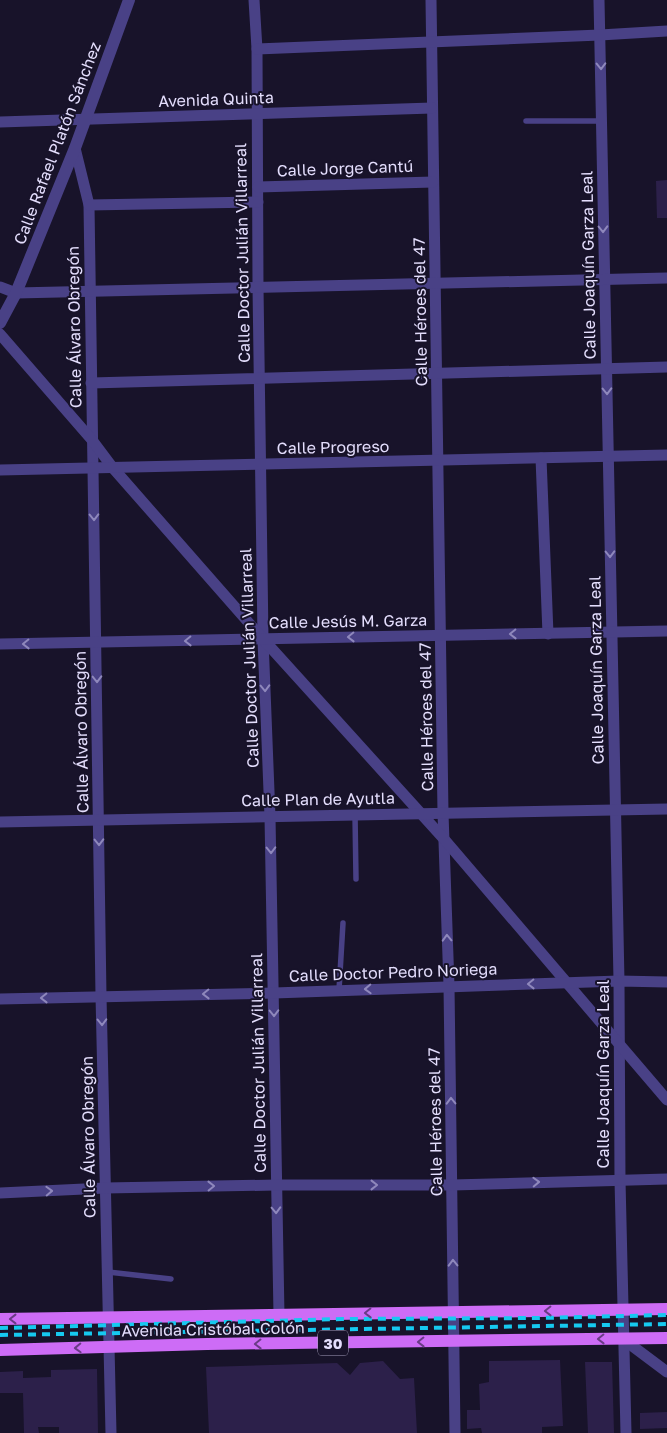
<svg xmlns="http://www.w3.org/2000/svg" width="667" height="1433" viewBox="0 0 667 1433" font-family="'Golos Text',sans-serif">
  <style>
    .building { fill: #2c204a }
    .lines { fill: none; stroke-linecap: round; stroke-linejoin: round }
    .service { stroke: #494186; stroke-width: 5.5 }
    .minor { stroke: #494186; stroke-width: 11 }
    .tertiary { stroke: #494186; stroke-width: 12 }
    .primary { stroke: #cd6cf6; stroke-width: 12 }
    .rail { stroke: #16c9f0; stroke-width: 4; stroke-dasharray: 8 6; stroke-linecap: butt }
    .oneway { stroke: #8f88bc }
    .oneway2 { stroke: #693b86 }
    .labels { text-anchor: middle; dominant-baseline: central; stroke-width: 4; stroke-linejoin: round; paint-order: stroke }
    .shield { fill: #18132a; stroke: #a7a1be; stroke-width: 1 }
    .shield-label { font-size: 15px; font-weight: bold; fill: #e4defd }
    .street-label { font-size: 16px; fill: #e4defd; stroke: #18132a }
  </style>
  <rect width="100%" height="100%" fill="#18132a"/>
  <!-- building -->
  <g class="building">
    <path d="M 667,180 L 667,218 L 657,218 L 656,181 Z"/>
    <path d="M 560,1360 L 563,1426 L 542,1427 L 542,1433 L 482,1433 L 481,1428 L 467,1429 L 467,1410 L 480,1410 L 479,1384 L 489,1382 L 489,1361 Z"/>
    <path d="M 383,1361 L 400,1379 L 414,1378 L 417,1433 L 209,1433 L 206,1367 L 337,1363 L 350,1375 L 360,1363 Z"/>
    <path d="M 585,1362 L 612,1362 L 614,1433 L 588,1433 Z"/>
    <path d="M 97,1369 L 98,1433 L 59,1433 L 59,1427 L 38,1427 L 39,1433 L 24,1433 L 23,1393 L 0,1393 L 0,1372 L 23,1371 L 23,1378 L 51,1377 L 51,1370 Z"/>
    <path d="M 667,1412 L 667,1428 L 640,1429 L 640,1413 Z"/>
  </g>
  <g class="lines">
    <!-- service -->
    <g class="service">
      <path d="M 526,121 L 602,121"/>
      <path d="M 355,815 L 356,879"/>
      <path d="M 339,990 L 343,923"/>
      <path d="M 108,1272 L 171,1279"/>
    </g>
    <!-- minor -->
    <g class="minor">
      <path d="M 254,0 L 257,49 L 258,287 L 263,639 L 270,817 L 279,1315"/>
      <path d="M 431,0 L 443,813 L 449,986 L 455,1433"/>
      <path d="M 599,0 L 619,981 L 620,1180 L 626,1433"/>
      <path d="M 257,49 L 600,35 L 667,31"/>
      <path d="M 0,122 L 432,108"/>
      <path d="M 75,148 L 89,205 L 101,996 L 111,1433"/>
      <path d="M 258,187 L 433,182"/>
      <path d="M 89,205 L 258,202"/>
      <path d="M 0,287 L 16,293 L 667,278"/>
      <path d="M 0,334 L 92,440 L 113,468 L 263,639 L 444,839 L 667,1100"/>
      <path d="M 91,383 L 667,367"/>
      <path d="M 541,458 L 548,634"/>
      <path d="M 0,470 L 667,455"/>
      <path d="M 0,644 L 667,631"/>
      <path d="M 0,822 L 667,809"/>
      <path d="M 0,999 L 274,993 L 619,981 L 667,982"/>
      <path d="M 0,1193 L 105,1188 L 276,1185 L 452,1185 L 667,1179"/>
      <path d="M 623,1339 L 667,1372"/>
    </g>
    <!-- tertiary -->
    <path class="tertiary" d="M 0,323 L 16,293 L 75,148 L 129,0"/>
    <!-- primary -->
    <g class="primary">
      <path d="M 0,1319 L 667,1309"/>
      <path d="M 0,1350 L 207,1344 L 667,1338"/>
    </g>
    <!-- rail -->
    <g class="rail">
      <path d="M 0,1328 L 342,1319 L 540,1318 L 667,1315"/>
      <path d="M 0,1335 L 667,1324"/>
    </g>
  </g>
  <!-- one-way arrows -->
  <defs><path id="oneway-chevron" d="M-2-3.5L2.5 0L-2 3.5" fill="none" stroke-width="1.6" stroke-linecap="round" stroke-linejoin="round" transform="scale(1.25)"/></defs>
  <g class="oneway">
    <use href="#oneway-chevron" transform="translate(601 66) rotate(89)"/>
    <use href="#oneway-chevron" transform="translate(603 229) rotate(89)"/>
    <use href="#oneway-chevron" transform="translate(607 391) rotate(89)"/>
    <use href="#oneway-chevron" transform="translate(94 517) rotate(89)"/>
    <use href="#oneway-chevron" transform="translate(610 554) rotate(89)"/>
    <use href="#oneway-chevron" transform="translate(513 634) rotate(179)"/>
    <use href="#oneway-chevron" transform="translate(351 637) rotate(179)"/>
    <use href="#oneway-chevron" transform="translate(188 641) rotate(179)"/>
    <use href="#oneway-chevron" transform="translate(26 644) rotate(179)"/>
    <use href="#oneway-chevron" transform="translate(97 679) rotate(89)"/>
    <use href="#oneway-chevron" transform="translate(265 688) rotate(88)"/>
    <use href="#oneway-chevron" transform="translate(99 842) rotate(89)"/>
    <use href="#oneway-chevron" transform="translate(271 850) rotate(89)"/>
    <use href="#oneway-chevron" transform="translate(447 938) rotate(-92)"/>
    <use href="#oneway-chevron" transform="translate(531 984) rotate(179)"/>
    <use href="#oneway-chevron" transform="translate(368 989) rotate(178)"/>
    <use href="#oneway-chevron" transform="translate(206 994) rotate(179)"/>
    <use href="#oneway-chevron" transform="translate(44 998) rotate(179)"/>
    <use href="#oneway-chevron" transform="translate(274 1013) rotate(89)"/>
    <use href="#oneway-chevron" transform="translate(102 1022) rotate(89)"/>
    <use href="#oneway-chevron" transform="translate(451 1101) rotate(-91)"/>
    <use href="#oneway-chevron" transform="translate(536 1182) rotate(-2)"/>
    <use href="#oneway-chevron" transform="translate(374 1185)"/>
    <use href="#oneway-chevron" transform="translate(211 1186) rotate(-1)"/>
    <use href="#oneway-chevron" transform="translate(49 1191) rotate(-2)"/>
    <use href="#oneway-chevron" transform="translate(276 1210) rotate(88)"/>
    <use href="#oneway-chevron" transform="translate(453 1263) rotate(-91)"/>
  </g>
  <g class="oneway2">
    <use href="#oneway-chevron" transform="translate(548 1311) rotate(179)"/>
    <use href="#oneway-chevron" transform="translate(368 1313) rotate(179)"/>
    <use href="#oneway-chevron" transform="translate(13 1319) rotate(180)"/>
    <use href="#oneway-chevron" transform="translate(601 1339) rotate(179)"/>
    <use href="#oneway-chevron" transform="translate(421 1342) rotate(179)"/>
    <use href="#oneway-chevron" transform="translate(258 1344) rotate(179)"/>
    <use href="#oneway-chevron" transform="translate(78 1348) rotate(178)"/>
  </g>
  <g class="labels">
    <!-- shield labels -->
    <rect class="shield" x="318" y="1330.5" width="30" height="25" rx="4"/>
    <g class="shield-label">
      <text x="333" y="1343">30</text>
    </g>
    <!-- street labels -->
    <g class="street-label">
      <text transform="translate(216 99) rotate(-2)">Avenida Quinta</text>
      <text transform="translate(57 143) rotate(-69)">Calle Rafael Platón Sánchez</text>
      <text transform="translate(345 168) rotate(-2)">Calle Jorge Cantú</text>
      <text transform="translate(242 253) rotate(-91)">Calle Doctor Julián Villarreal</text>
      <text transform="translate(588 265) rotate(-91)">Calle Joaquín Garza Leal</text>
      <text transform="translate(420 312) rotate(-91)">Calle Héroes del 47</text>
      <text transform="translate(74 327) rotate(-91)">Calle Álvaro Obregón</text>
      <text transform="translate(333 447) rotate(-1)">Calle Progreso</text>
      <text transform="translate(348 621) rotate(-1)">Calle Jesús M. Garza</text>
      <text transform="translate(249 658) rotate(-92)">Calle Doctor Julián Villarreal</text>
      <text transform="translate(596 670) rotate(-91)">Calle Joaquín Garza Leal</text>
      <text transform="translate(426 717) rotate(-91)">Calle Héroes del 47</text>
      <text transform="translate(81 732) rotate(-91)">Calle Álvaro Obregón</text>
      <text transform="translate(318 799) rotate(-1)">Calle Plan de Ayutla</text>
      <text transform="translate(393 972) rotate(-2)">Calle Doctor Pedro Noriega</text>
      <text transform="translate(258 1063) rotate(-91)">Calle Doctor Julián Villarreal</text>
      <text transform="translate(603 1074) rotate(-90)">Calle Joaquín Garza Leal</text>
      <text transform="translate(435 1122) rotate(-91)">Calle Héroes del 47</text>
      <text transform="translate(88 1137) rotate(-91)">Calle Álvaro Obregón</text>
      <text transform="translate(213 1329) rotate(-1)">Avenida Cristóbal Colón</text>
    </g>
  </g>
</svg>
